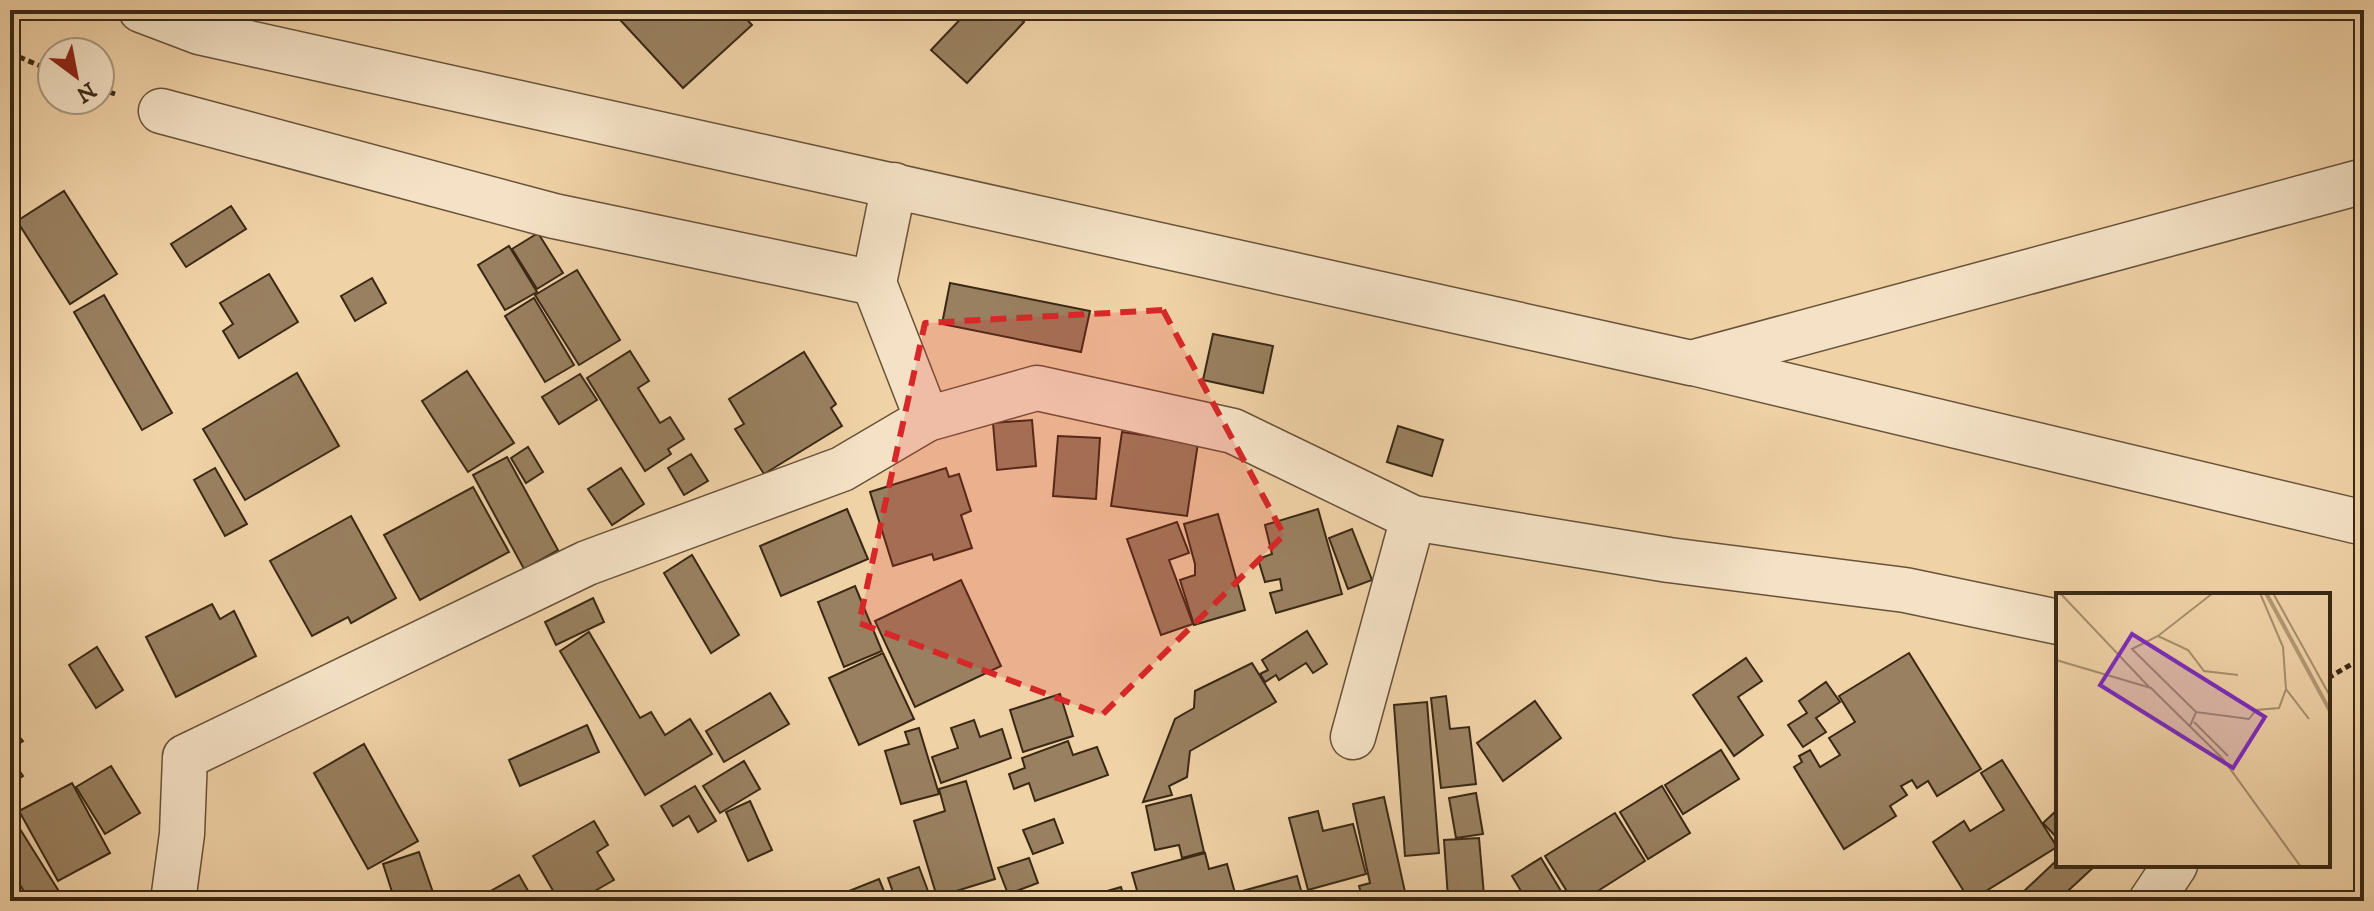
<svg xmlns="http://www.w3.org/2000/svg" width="2374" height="911" viewBox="0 0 2374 911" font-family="'IM FELL DW Pica',serif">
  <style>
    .building { fill: #998060; stroke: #3a2814; stroke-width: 2 }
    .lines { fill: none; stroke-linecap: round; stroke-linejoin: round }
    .minor-casing { stroke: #685239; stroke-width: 47 }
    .path { stroke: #3a2814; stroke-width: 5; stroke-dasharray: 6 4; stroke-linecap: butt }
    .minor { stroke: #f5e2c6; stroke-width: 44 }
    .marked { fill: #d62828; fill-opacity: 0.2; stroke: #d62828; stroke-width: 6; stroke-dasharray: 16 10; stroke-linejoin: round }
    .inset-river { fill: none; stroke: #b29875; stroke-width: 4 }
    .inset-road { fill: none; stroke: #a78e6c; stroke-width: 2 }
    .view { fill: #7b2cbf; fill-opacity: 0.15; stroke: #7b2cbf; stroke-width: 4 }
    .inset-edge { fill: none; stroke: #3a2814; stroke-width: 4 }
  </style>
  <rect width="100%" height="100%" fill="#f0d2a7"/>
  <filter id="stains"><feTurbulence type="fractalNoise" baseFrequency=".0025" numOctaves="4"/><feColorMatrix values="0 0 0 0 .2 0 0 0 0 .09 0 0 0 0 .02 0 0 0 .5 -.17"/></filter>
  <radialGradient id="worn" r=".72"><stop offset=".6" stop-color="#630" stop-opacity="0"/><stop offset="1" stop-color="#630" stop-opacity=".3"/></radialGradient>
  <!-- building -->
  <g class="building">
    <path d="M 611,10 L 738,10 L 752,25 L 683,88 Z"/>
    <path d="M 969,10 L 1011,10 L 1024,22 L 967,83 L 931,50 Z"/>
    <path d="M 64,191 L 117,274 L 70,304 L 17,221 Z"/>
    <path d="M 231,206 L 246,229 L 186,267 L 171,244 Z"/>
    <path d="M 538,233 L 563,273 L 537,289 L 512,249 Z"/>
    <path d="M 509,246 L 537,292 L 505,310 L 478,265 Z"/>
    <path d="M 577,270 L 620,340 L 579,365 L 535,295 Z"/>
    <path d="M 269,274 L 298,322 L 239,358 L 223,331 L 233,324 L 220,303 Z"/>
    <path d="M 372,278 L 386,303 L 355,321 L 341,296 Z"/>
    <path d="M 950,283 L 1090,311 L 1081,352 L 942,324 Z"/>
    <path d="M 104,295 L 172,413 L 142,430 L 74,312 Z"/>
    <path d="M 534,298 L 574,365 L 545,382 L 505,316 Z"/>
    <path d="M 1213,334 L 1273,346 L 1263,393 L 1203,380 Z"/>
    <path d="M 630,351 L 649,381 L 638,388 L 660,423 L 670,417 L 684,439 L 668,449 L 671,454 L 645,471 L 587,378 Z"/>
    <path d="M 804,352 L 836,404 L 831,408 L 842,426 L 764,474 L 735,429 L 744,424 L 729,399 Z"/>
    <path d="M 467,371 L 514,443 L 468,472 L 422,401 Z"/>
    <path d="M 297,373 L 339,446 L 245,500 L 203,429 Z"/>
    <path d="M 580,374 L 597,400 L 559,424 L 542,397 Z"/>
    <path d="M 1032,420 L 1036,466 L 997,470 L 993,423 Z"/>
    <path d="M 1398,426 L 1443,440 L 1432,476 L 1387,462 Z"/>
    <path d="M 1122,432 L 1198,443 L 1187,516 L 1111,506 Z"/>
    <path d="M 1058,436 L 1100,438 L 1096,499 L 1053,496 Z"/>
    <path d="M 528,447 L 543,472 L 526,483 L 511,458 Z"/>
    <path d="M 691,454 L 708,481 L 684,495 L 668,468 Z"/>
    <path d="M 507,457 L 558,550 L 524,569 L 473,475 Z"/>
    <path d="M 215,468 L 247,524 L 225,536 L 194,480 Z"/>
    <path d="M 621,468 L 644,504 L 612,525 L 588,489 Z"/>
    <path d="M 946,468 L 949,477 L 959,474 L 971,511 L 961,515 L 972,548 L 934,560 L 932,554 L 893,566 L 870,492 Z"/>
    <path d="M 473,487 L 509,552 L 420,600 L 384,535 Z"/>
    <path d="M 847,509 L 868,559 L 781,596 L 760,546 Z"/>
    <path d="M 1318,509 L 1342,594 L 1276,613 L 1270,593 L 1282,590 L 1280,579 L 1265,582 L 1258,559 L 1272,554 L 1265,525 Z"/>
    <path d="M 1218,514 L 1245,610 L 1194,625 L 1180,580 L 1195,575 L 1195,564 L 1184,524 Z"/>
    <path d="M 351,516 L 396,598 L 351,623 L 348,617 L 312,636 L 270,561 Z"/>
    <path d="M 1177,522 L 1189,553 L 1169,560 L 1193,624 L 1161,635 L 1127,539 Z"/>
    <path d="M 1352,529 L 1372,580 L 1348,589 L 1329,538 Z"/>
    <path d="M 692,555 L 739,635 L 711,653 L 664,573 Z"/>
    <path d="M 961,580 L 1001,666 L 915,707 L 875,621 Z"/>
    <path d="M 855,586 L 882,651 L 844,667 L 818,602 Z"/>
    <path d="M 593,598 L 604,622 L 556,645 L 545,622 Z"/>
    <path d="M 212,604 L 220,619 L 234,611 L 256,656 L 176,697 L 146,637 Z"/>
    <path d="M 1307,631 L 1327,664 L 1313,673 L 1306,663 L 1279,680 L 1276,675 L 1265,682 L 1260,674 L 1268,670 L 1262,660 Z"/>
    <path d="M 589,632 L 640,718 L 651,712 L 665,735 L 690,719 L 712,754 L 645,795 L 560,651 Z"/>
    <path d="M 97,647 L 123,690 L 96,708 L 69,665 Z"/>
    <path d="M 883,653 L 914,719 L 859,745 L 829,678 Z"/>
    <path d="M 1909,653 L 1981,769 L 1937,796 L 1928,781 L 1917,788 L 1912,780 L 1901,786 L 1907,795 L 1890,806 L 1896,816 L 1844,849 L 1794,767 L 1802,762 L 1799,756 L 1810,750 L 1820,767 L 1840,755 L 1829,738 L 1855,722 L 1839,696 Z"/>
    <path d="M 1746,658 L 1762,681 L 1738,697 L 1763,735 L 1734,756 L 1693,695 Z"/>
    <path d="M 1252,663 L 1276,702 L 1190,751 L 1187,777 L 1169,786 L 1172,795 L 1143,802 L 1175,719 L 1194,708 L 1195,691 Z"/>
    <path d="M 1826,682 L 1840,702 L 1816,718 L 1826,732 L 1803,747 L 1788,725 L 1807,713 L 1799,701 Z"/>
    <path d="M 770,693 L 789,724 L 724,762 L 706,731 Z"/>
    <path d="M 1060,694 L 1073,736 L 1023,752 L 1010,710 Z"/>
    <path d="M 1446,696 L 1450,729 L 1469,727 L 1476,784 L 1441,788 L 1431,698 Z"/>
    <path d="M 1535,701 L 1561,738 L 1503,781 L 1477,743 Z"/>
    <path d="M 1427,702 L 1439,853 L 1405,856 L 1394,705 Z"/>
    <path d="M 974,720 L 980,737 L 1002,729 L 1011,758 L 941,783 L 932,757 L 958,748 L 951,728 Z"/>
    <path d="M 587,725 L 599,752 L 520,786 L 509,760 Z"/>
    <path d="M 10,726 L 23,741 L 10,750 Z"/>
    <path d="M 919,728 L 939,794 L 901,804 L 885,751 L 909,744 L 905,732 Z"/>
    <path d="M 1068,741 L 1073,755 L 1097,747 L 1108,775 L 1035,801 L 1029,783 L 1014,789 L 1009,774 L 1025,768 L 1022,758 Z"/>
    <path d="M 364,744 L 418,841 L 368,869 L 314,773 Z"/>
    <path d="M 1721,750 L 1739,779 L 1683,814 L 1665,785 Z"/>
    <path d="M 10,757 L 23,776 L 10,785 Z"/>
    <path d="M 2002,760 L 2057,847 L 1970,901 L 1933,842 L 1964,821 L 1970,831 L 2004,810 L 1981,773 Z"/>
    <path d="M 744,761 L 760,789 L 720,813 L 703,786 Z"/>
    <path d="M 111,766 L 140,813 L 105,834 L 76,787 Z"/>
    <path d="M 966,781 L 995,879 L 937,897 L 914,821 L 945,811 L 939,789 Z"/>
    <path d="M 72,783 L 110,853 L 58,881 L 19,811 Z"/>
    <path d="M 695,786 L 716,821 L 698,832 L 689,816 L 673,826 L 661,806 Z"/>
    <path d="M 1662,786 L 1690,833 L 1648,859 L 1620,812 Z"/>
    <path d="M 1476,793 L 1483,834 L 1456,838 L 1449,798 Z"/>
    <path d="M 1191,795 L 1204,852 L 1182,858 L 1179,845 L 1155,850 L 1146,806 Z"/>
    <path d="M 1384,797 L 1407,901 L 1363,901 L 1359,886 L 1370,883 L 1353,804 Z"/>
    <path d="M 750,801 L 772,850 L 748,861 L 726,812 Z"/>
    <path d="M 2058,809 L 2058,839 L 2043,823 Z"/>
    <path d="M 1318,811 L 1323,831 L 1353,824 L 1366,874 L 1308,890 L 1289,818 Z"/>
    <path d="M 10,813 L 65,901 L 30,901 L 10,869 Z"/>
    <path d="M 1615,813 L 1645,861 L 1582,901 L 1573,901 L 1545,856 Z"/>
    <path d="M 1054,819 L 1063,843 L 1033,854 L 1023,830 Z"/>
    <path d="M 594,821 L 608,845 L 597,852 L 614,880 L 577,901 L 559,901 L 533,856 Z"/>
    <path d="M 1479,838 L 1484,895 L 1448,898 L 1444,840 Z"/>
    <path d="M 419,852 L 436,901 L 395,901 L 383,864 Z"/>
    <path d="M 1205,853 L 1209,869 L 1227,864 L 1235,893 L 1297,876 L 1304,901 L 1140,901 L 1132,873 Z"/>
    <path d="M 1029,858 L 1038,883 L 1008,894 L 998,868 Z"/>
    <path d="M 1541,858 L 1567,901 L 1527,901 L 1512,876 Z"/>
    <path d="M 2058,859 L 2058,865 L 2096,865 L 2057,901 L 2028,901 L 2021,894 Z"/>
    <path d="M 919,867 L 931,899 L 924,901 L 896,901 L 888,878 Z"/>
    <path d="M 519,875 L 534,901 L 494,901 L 489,892 Z"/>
    <path d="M 879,879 L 888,901 L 824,901 Z"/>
    <path d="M 1121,887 L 1125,901 L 1072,901 Z"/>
  </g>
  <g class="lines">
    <defs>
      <g id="minor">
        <path d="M 141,10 L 199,32 L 1691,363 L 2364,181"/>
        <path d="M 161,111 L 554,216 L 874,283"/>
        <path d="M 1697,364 L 2364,523"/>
        <path d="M 927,419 L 1037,388 L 1233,431 L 1413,518 L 1669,560 L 1905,590 L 2058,622"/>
        <path d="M 1353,737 L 1413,518"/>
        <path d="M 173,901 L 182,834 L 185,757 L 587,563 L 842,469 L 927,419 L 874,283 L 894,185"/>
        <path d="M 2151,901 L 2175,865"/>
      </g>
    </defs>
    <!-- minor casing -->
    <use href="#minor" class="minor-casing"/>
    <!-- path -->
    <g class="path">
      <path d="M 10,53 L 52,71"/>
      <path d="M 100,89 L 115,94"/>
      <path d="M 2328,678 L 2364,657"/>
    </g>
    <!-- minor -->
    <use href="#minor" class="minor"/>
  </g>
  <!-- marked area -->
  <path class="marked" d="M 1163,310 L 1284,535 L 1102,715 L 859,623 L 925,323 Z"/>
  <!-- overview -->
  <g transform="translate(2056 593)">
    <rect width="274" height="274" fill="#f0d2a7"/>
    <path class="inset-river" d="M 210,0 L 274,118"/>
    <path class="inset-road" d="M 4,0 L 94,95M 217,0 L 274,103M 102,43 L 132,57 L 148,78 L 182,82M 0,67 L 95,95 L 167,166 L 245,274M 230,96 L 253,126M 140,119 L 76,56 L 102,43 L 157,0M 138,129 L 172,163M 134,133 L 140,119 L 193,126 L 200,117 L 223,115 L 230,96 L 227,54 L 204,0"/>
    <path class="view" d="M 76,41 L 209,124 L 177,175 L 44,92 Z"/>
    <rect width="274" height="274" class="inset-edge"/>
  </g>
  <!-- margin -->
  <rect width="2374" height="911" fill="none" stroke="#f0d2a7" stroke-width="40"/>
  <rect x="12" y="12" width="2350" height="887" fill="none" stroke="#3a2814" stroke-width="4"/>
  <rect x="20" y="20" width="2334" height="871" fill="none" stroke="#3a2814" stroke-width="2"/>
  <!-- north arrow -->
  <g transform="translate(76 76) rotate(148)"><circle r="38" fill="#f5e2c6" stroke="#aa987f" stroke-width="2"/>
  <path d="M0-6L14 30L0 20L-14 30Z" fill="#8f2418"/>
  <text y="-12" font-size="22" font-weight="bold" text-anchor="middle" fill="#3a2814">N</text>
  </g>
  <rect width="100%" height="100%" filter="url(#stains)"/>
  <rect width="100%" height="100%" fill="url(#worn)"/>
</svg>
